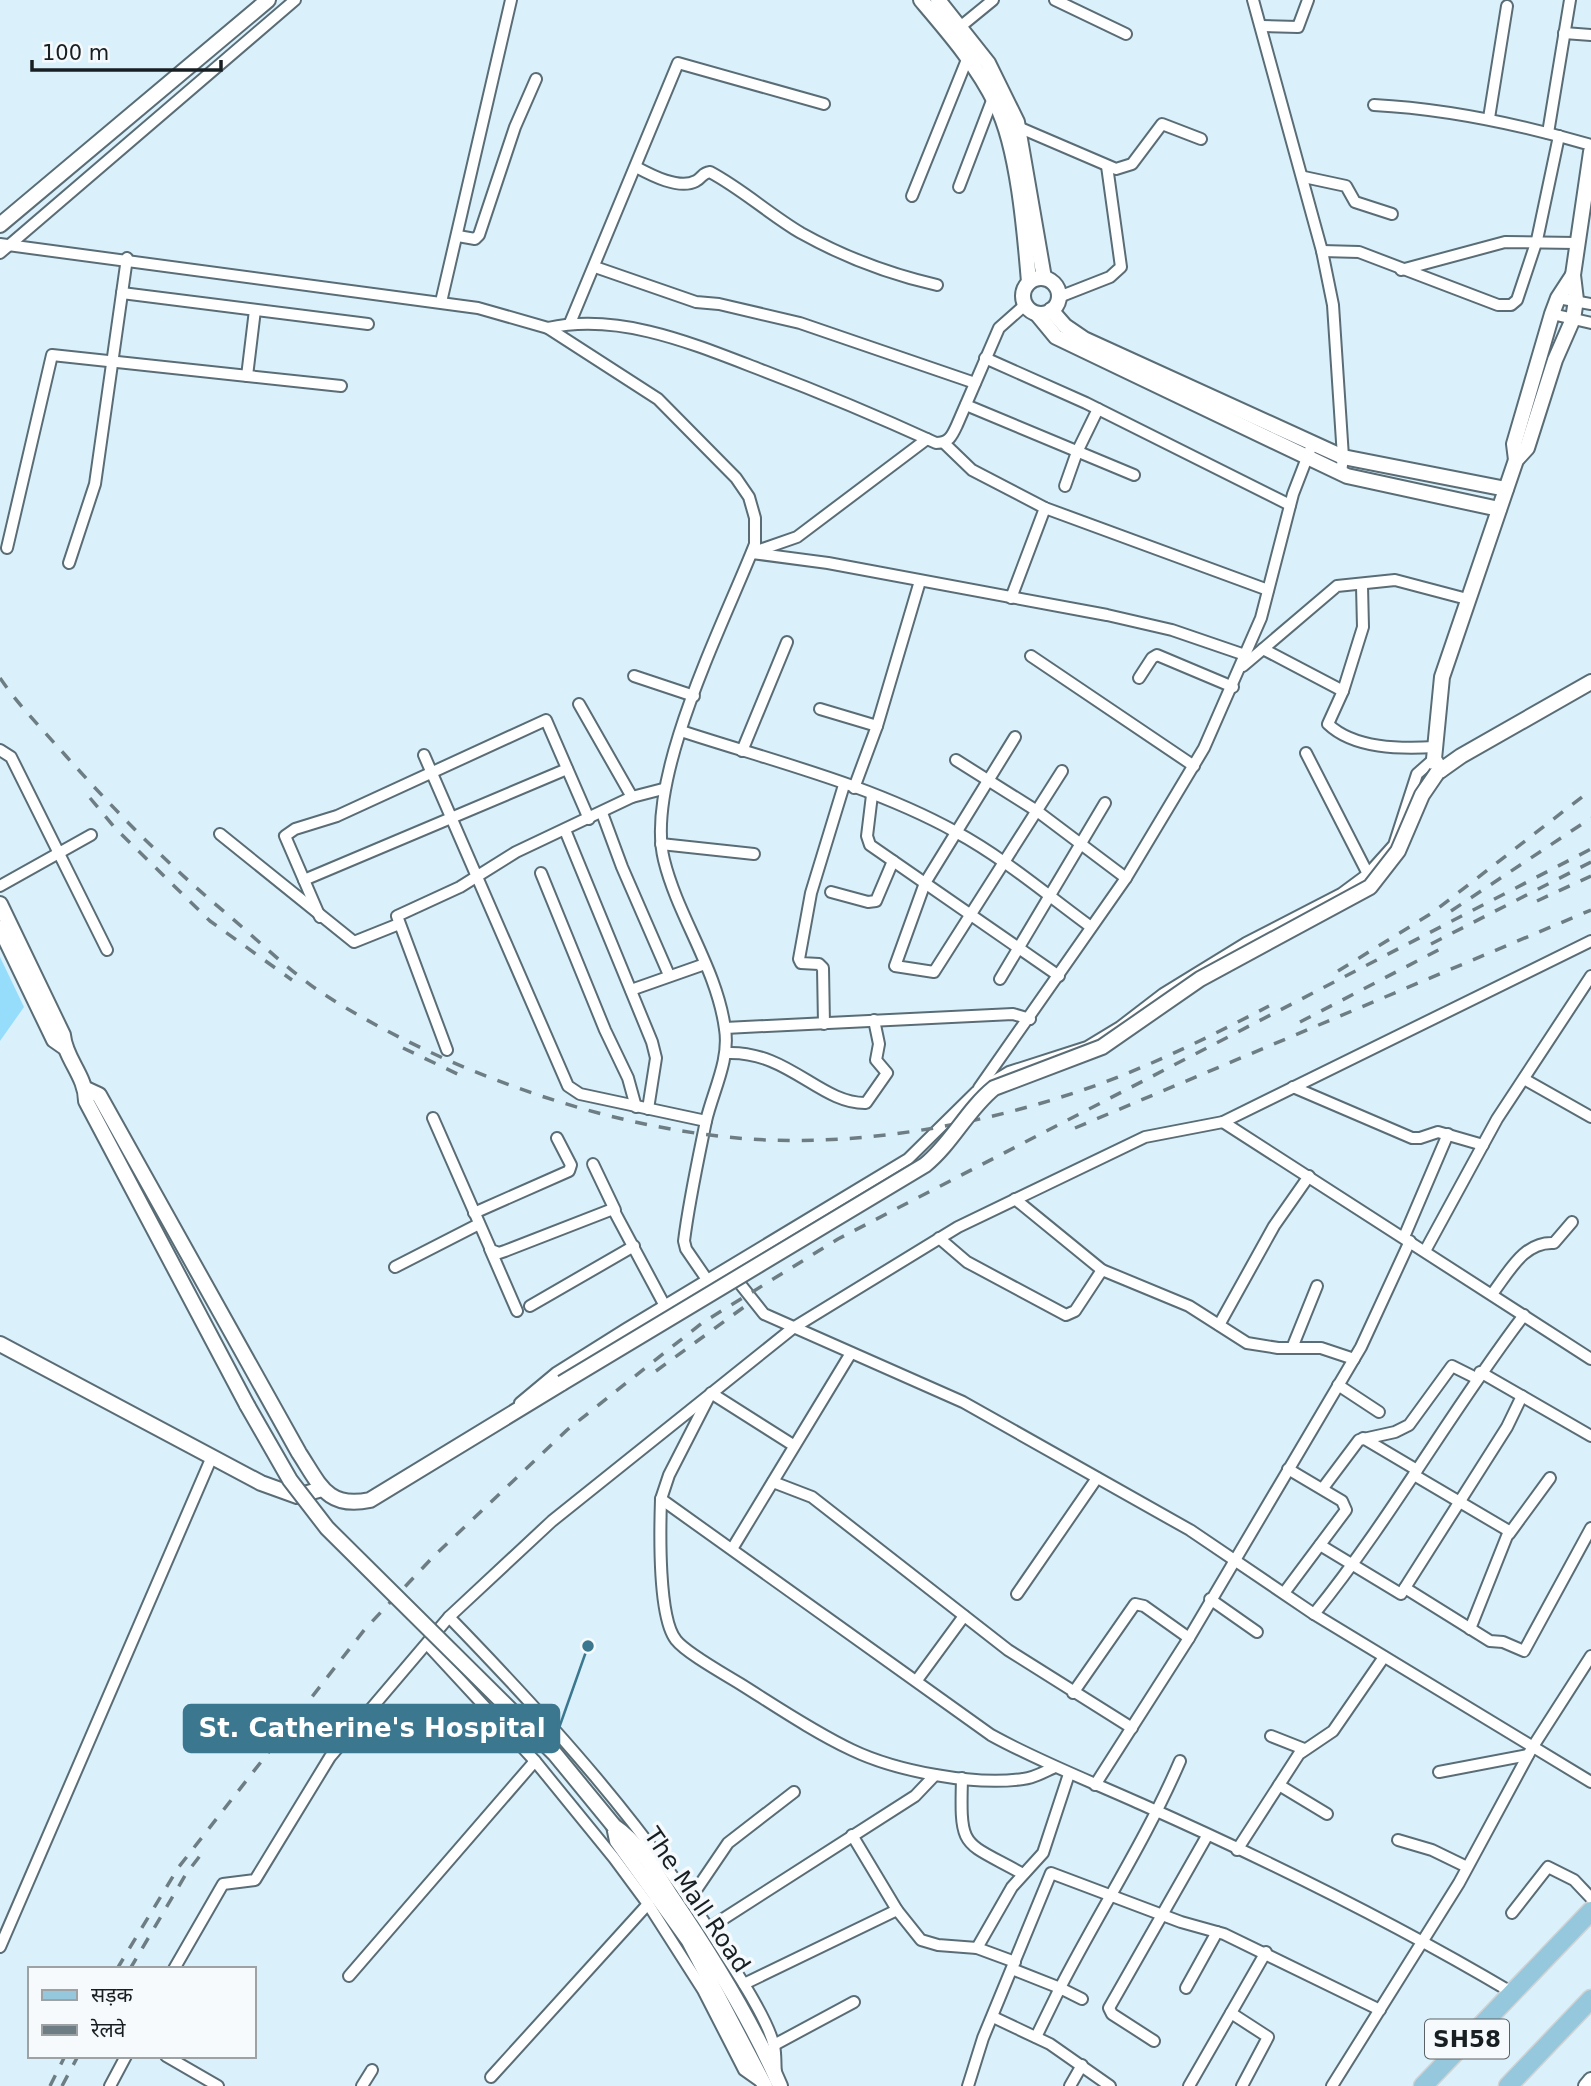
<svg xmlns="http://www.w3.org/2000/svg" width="1591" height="2086" viewBox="0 0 1591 2086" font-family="'DejaVu Sans','Noto Sans Devanagari',sans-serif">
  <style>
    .green { fill: #96ddfc }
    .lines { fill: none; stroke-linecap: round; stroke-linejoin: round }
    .minor-casing { stroke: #5a6d76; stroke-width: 14 }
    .tertiary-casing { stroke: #5a6d76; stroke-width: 18 }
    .primary-casing { stroke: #d1d2d3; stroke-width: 21 }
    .minor { stroke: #fff; stroke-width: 10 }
    .tertiary { stroke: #fff; stroke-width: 14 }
    .primary { stroke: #95c8dd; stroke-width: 18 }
    .rail { stroke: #6e7d84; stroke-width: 3.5; stroke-dasharray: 12 12; stroke-linecap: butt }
    .tertiary-bridge-casing { stroke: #5a6d76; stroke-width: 18; stroke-linecap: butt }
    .tertiary-bridge { stroke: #fff; stroke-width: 14 }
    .labels { text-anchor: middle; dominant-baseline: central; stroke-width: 7; stroke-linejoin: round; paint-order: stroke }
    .shield { fill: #f6fafc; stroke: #5a6164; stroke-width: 2 }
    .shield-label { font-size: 23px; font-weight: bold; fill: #171f23 }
    .street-label { font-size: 24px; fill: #171f23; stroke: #f6fafc }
    .leader { fill: none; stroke: #3b778f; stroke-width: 2.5 }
    .callout-dot { fill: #3b778f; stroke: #f6fafc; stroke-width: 2.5 }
    .callout { fill: #3b778f; stroke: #3b778f; stroke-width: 2.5 }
    .callout-label { font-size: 26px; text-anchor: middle; font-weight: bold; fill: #fff }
  </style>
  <rect width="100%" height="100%" fill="#daf1fb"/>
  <!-- green -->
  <path class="green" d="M 0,957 L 24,1007 L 0,1041 Z"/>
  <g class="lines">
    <defs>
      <g id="minor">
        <path d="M 1055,0 L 1126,34"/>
        <path d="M 1253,0 L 1322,251 L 1333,305 L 1343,457 L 1341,473"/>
        <path d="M 1262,26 L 1298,27 L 1308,0"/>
        <path d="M 960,27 L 993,0"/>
        <path d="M 1564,33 L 1591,35"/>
        <path d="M 1374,105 C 1449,109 1519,124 1591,145"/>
        <path d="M 1489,118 L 1507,6"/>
        <path d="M 1018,127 L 1116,169 L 1132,164 L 1162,124 L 1201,139"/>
        <path d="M 1548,133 L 1570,0"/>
        <path d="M 636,167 C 651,175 679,190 696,181 C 703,177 702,173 710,172 C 742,189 769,214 801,233 C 844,257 889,274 937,285"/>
        <path d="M 1304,177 L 1346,186 L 1355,202 L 1392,214"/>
        <path d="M 959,187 L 993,98"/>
        <path d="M 912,196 L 968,57"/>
        <path d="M 458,236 L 475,239 L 479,235 L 515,127 L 536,79"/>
        <path d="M 0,244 L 478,308 L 548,328 L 658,399 L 736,478 L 749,497 L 755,518 L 755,544 C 724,623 644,779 664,860 C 678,917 717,969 725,1029 C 730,1060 713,1091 706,1121 C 698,1160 689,1201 684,1241 L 686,1249 L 708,1281"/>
        <path d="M 1322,251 L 1359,252 L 1498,305 L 1511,305 L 1517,300 L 1537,240 L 1559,136"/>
        <path d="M 0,253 L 295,0"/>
        <path d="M 595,267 L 696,302 L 719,304 L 800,323 L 975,383"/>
        <path d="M 1401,270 L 1505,242 L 1576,243"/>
        <path d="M 122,293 L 368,324"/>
        <path d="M 1059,297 L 1110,277 L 1121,267 L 1107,166"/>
        <path d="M 1558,298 L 1591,304"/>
        <path d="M 441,302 L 511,0"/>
        <path d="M 1552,314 L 1591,323"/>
        <path d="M 570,323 L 678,63 L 824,104"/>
        <path d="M 548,328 C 621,312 696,345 764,371 C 822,393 879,417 936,443 C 949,443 952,436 957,425 L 999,328 L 1025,305"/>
        <path d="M 985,358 L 1086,403 L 1290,505"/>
        <path d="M 247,376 L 255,310"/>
        <path d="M 966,405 L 1134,475"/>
        <path d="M 944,443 L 972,470 L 1045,508 L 1268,590"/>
        <path d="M 1065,486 L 1077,452 L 1098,409"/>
        <path d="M 7,548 L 52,355 L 341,386"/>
        <path d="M 754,552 L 797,537 L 927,439"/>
        <path d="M 752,553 L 828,563 L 1107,615 L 1172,630 L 1245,655"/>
        <path d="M 69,563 L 95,484 L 127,258"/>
        <path d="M 1362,586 L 1363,627 L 1343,691 L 1328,724 C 1354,749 1401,749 1435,747"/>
        <path d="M 1011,598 L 1045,508"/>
        <path d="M 1263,649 L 1343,691"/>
        <path d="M 1031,656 L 1194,766"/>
        <path d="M 1243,666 L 1337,586 L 1395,580 L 1467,599"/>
        <path d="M 634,676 L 694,696"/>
        <path d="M 1139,678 L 1152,658 L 1157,655 L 1233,687"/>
        <path d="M 579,704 L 632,797"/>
        <path d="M 820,709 L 877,726"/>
        <path d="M 681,731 C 773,761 871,785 956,832 C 1004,858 1047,895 1091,927"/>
        <path d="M 1015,737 L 925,883 L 895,966 L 934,972 L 1062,771"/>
        <path d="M 0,750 L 11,757 L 107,950"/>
        <path d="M 742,751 L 787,642"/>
        <path d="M 1306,753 L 1368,874"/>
        <path d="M 424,755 L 568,1086 L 580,1094 L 706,1121"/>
        <path d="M 956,760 L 1037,811 L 1126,878"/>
        <path d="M 854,788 L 877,726 L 920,581"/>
        <path d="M 872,795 L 867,836 L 870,845 L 1059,976"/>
        <path d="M 602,813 L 622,867 L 669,975"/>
        <path d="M 565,830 L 652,1042 L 656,1058 L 648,1109"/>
        <path d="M 220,834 L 354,942 L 399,924"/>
        <path d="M 661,844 L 754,854"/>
        <path d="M 541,873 L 605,1030 L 628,1078 L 636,1107"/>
        <path d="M 304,880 L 567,769"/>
        <path d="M 0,886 L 91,835"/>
        <path d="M 831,892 L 868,902 L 876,901 L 893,861"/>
        <path d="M 320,917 L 285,836 L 295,829 L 337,816 L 546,720 L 589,819"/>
        <path d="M 1000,979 L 1105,803"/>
        <path d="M 631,990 L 705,964"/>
        <path d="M 824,1024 L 823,968 L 819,964 L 801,963 L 799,959 L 811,893 L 844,785"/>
        <path d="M 725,1028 L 1013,1014 L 1030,1019"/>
        <path d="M 447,1050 L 397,916 L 460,887 L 516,852 L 632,797 L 663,789"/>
        <path d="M 726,1053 C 788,1050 820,1104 866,1103 L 887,1073 L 876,1060 L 879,1044 L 874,1020"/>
        <path d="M 1524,1079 L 1591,1117"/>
        <path d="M 1293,1087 L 1412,1138 L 1420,1138 L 1438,1132 L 1483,1145"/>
        <path d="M 979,1088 L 1126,878 L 1204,748 L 1261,618 L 1293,494 L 1310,450"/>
        <path d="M 433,1118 L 491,1250 L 499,1253 L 505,1251 L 613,1209 L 666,1308"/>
        <path d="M 1223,1122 L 1591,1359"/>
        <path d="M 593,1164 L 615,1210"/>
        <path d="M 1015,1199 L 1102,1270 L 1189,1306 L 1247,1343 L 1278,1348 L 1321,1348 L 1354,1359"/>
        <path d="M 474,1213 L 569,1171 L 571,1165 L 557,1138"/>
        <path d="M 1404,1237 L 1448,1134"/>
        <path d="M 939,1238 L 967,1262 L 1066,1315 L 1075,1311 L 1102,1270"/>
        <path d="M 490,1249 L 517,1311"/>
        <path d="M 1425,1251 L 1497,1119 L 1591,976"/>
        <path d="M 395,1267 L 479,1224"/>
        <path d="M 733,1275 L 764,1314 L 963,1402 L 1190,1530 L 1314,1614 L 1591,1782"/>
        <path d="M 1492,1294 C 1509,1272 1524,1241 1554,1243 L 1572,1222"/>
        <path d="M 530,1306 L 634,1246"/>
        <path d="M 1219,1325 L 1274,1226 L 1309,1176"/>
        <path d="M 1292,1348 L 1317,1286"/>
        <path d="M 1480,1372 L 1591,1436"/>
        <path d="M 1338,1385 L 1379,1412"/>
        <path d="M 520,1403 L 556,1373 L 626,1329 L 908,1159 L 976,1092 L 1009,1072 L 1087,1047 L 1120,1027 L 1163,994 L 1246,943 L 1341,894 L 1368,874 L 1394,845 L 1417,774 L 1434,759"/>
        <path d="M 1363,1438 L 1417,1470"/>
        <path d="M 793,1445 L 711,1393 L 669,1475 L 661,1499 L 991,1735 C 1040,1762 1090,1781 1141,1804 C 1267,1860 1393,1922 1511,1992"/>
        <path d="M 1414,1475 L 1509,1531 L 1470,1629"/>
        <path d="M 773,1482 L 812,1497 L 1008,1650 L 1132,1728"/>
        <path d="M 1323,1488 L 1359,1440 L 1395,1432 L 1409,1425 L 1452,1366 L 1476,1378"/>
        <path d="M 661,1499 C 660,1529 658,1618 676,1640 C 686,1653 726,1675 742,1685 C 777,1707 814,1732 852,1750 C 896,1771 974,1786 1023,1779 C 1034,1778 1044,1772 1053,1768"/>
        <path d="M 1509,1534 L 1550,1478"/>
        <path d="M 1320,1545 L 1401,1594 L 1507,1427 L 1522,1396"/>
        <path d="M 732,1549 L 851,1353"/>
        <path d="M 1405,1588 L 1490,1641 L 1503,1642 L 1524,1651 L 1591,1528"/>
        <path d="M 1284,1593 L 1346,1510 L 1342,1501 L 1288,1469"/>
        <path d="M 1017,1594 L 1097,1478"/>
        <path d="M 1210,1599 L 1257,1632"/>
        <path d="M 1314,1614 C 1391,1519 1450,1412 1524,1315"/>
        <path d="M 449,1617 C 551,1722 647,1828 724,1953 C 739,1976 768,2020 774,2046 C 776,2054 775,2064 776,2073"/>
        <path d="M 427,1644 L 535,1761 L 614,1858 L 648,1904 L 703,1990 L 744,2070 L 761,2082"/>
        <path d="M 917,1680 L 964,1616"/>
        <path d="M 1073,1693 L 1135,1604 L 1144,1606 L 1189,1638"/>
        <path d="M 1271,1736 L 1304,1749"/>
        <path d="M 1439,1772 L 1528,1755"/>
        <path d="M 962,1778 C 960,1851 962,1840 1023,1874"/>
        <path d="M 1095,1785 L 1189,1638 L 1361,1347 L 1410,1241"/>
        <path d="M 1279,1785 L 1327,1814"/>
        <path d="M 852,1835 L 897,1910 L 921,1940 L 938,1945 L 977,1948 L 1015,1962"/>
        <path d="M 1398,1840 L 1432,1850 L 1467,1867"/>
        <path d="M 1237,1850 L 1299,1754 L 1333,1731 L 1384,1657"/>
        <path d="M 690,1899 L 728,1843 L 794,1792"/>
        <path d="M 1512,1913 L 1548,1867 L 1574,1880 L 1591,1898"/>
        <path d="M 709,1928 L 915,1796 L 935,1775"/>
        <path d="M 0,1947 L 211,1459"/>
        <path d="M 977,1948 L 1012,1887 L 1043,1853 L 1069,1774"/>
        <path d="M 174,1969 L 223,1884 L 255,1880 L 330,1757 L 449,1617 L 552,1521 L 793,1328 L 958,1227 L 1145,1137 L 1223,1122 L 1591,941"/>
        <path d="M 1012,1969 L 1060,1988 C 1099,1912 1146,1840 1180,1761"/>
        <path d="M 349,1976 L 535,1761"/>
        <path d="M 744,1984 L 897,1910"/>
        <path d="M 1186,1988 L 1217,1932"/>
        <path d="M 1231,2013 L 1268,2037 L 1242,2086"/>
        <path d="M 993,2017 L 1050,2044 L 1110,2086"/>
        <path d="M 1036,2037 L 1060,1988 L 1082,1999"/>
        <path d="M 1154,2041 L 1112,2014 L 1109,2008 L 1207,1836"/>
        <path d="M 774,2045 L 854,2002"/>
        <path d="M 166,2056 L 218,2086"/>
        <path d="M 491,2077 L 648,1904"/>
        <path d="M 110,2086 L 126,2056"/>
        <path d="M 362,2086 L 372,2070"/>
        <path d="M 968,2086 L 983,2038 L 1051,1873 L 1181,1922 L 1224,1934 L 1380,2010"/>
        <path d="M 1070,2086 L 1082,2065"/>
        <path d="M 1189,2086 L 1266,1952"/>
        <path d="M 1332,2086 L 1459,1883 L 1532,1748 L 1591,1656"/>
      </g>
      <g id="tertiary">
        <path d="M 921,0 C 949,33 977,65 996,104 C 1018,147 1025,233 1029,282"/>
        <path d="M 938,0 L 988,63 L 1017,122 L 1044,278"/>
        <path d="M 0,225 L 268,0"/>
        <circle cx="1041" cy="296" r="18"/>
        <path d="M 1051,310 L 1065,326 L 1084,339 L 1343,457 L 1506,489"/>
        <path d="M 1037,314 L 1056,337 L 1347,476 L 1499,509"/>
        <path d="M 1516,460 L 1514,444 L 1552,314 L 1558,298 L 1573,275"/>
        <path d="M 1441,770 L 1434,759 L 1442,677 L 1516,460 L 1527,448 L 1555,360 L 1573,319 L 1576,300 L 1573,275 L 1591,152"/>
        <path d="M 1437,773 L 1461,756 L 1591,682"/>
        <path d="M 0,904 L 63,1035 C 65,1059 86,1076 86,1101 L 247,1405"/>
        <path d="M 0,928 L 54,1040 L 64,1047"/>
        <path d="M 86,1089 L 99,1095 L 299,1453 C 320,1485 327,1509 370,1500 L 562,1383"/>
        <path d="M 0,1344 L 261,1483 L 297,1496 L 322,1489"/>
        <path d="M 614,1826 C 639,1843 655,1871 671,1896 C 712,1956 751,2019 780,2086"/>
        <path d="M 614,1826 L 617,1841 L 689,1941 L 765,2086"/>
        <path d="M 1586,2086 L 1591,2080"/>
      </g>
      <g id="primary">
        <path d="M 1423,2086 L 1591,1911"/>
        <path d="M 1508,2086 L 1591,1999"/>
      </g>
    </defs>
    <!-- minor casing -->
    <use href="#minor" class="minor-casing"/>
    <!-- tertiary casing -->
    <use href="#tertiary" class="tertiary-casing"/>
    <!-- primary casing -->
    <use href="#primary" class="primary-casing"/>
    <!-- minor -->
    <use href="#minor" class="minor"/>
    <!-- tertiary -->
    <use href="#tertiary" class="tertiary"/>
    <!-- primary -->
    <use href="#primary" class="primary"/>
    <!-- rail -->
    <g class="rail">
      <path d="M 0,678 C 19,706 44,731 66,756 C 117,813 168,865 227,914 C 258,940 289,971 322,993 C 446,1073 620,1134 768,1140 C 877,1144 994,1122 1097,1085 C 1157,1063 1213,1035 1269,1006"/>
      <path d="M 90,798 L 115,828 L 210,921 L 292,980"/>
      <path d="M 1537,901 L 1591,876"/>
      <path d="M 1451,911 L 1591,818"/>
      <path d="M 1431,944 L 1591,862"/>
      <path d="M 1338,971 L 1432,913 L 1591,790"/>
      <path d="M 1300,1022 L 1446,946"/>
      <path d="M 403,1048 L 466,1078"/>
      <path d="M 1075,1128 L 1591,910"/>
      <path d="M 656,1371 L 744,1307"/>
      <path d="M 117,1969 L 178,1868 L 365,1629 L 433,1557 L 567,1430 L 702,1323 L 838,1239 L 1591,849"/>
      <path d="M 130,1969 L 186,1874 L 206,1848"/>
      <path d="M 50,2086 L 65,2056"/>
      <path d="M 62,2086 L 78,2056"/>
    </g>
    <defs>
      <g id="tertiary-bridge">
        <path d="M 562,1383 L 925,1165 C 952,1143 967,1110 994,1088 L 1102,1047 L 1200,979 L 1370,887 L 1398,851 L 1422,795 L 1437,773"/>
        <path d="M 247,1405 L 290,1480 L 327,1528 L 555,1754 L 614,1826"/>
      </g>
    </defs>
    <!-- tertiary-bridge casing -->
    <use href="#tertiary-bridge" class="tertiary-bridge-casing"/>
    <!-- tertiary-bridge -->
    <use href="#tertiary-bridge" class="tertiary-bridge"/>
  </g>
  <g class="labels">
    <!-- shield labels -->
    <rect class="shield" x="1425" y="2019.5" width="84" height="39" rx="5"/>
    <g class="shield-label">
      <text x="1467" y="2039">SH58</text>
    </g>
    <!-- street labels -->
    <g class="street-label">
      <text transform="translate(697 1900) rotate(56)">The Mall Road</text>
    </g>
  </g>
  <!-- callouts -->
  <path class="leader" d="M588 1646L559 1728"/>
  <circle class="callout-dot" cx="588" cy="1646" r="7"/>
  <rect class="callout" x="184" y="1705" width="375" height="47" rx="7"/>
  <g class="callout-label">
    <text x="372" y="1737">St. Catherine's Hospital</text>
  </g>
  <!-- legend -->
  <rect x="28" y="1967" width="228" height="91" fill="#f6fafc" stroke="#9da2a5" stroke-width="2"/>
  <rect x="42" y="1990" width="35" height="10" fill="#95c8dd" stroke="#9da2a5" stroke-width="2"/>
  <text x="91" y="2002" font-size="21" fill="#171f23">सड़क</text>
  <rect x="42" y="2025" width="35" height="10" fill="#6e7d84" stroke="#9da2a5" stroke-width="2"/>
  <text x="91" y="2037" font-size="21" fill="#171f23">रेलवे</text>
  <!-- scale -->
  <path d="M32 60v10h189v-10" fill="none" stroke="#171f23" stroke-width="3.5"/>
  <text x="42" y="60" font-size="21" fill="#171f23" stroke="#f6fafc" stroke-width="5" paint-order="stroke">100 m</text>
</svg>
